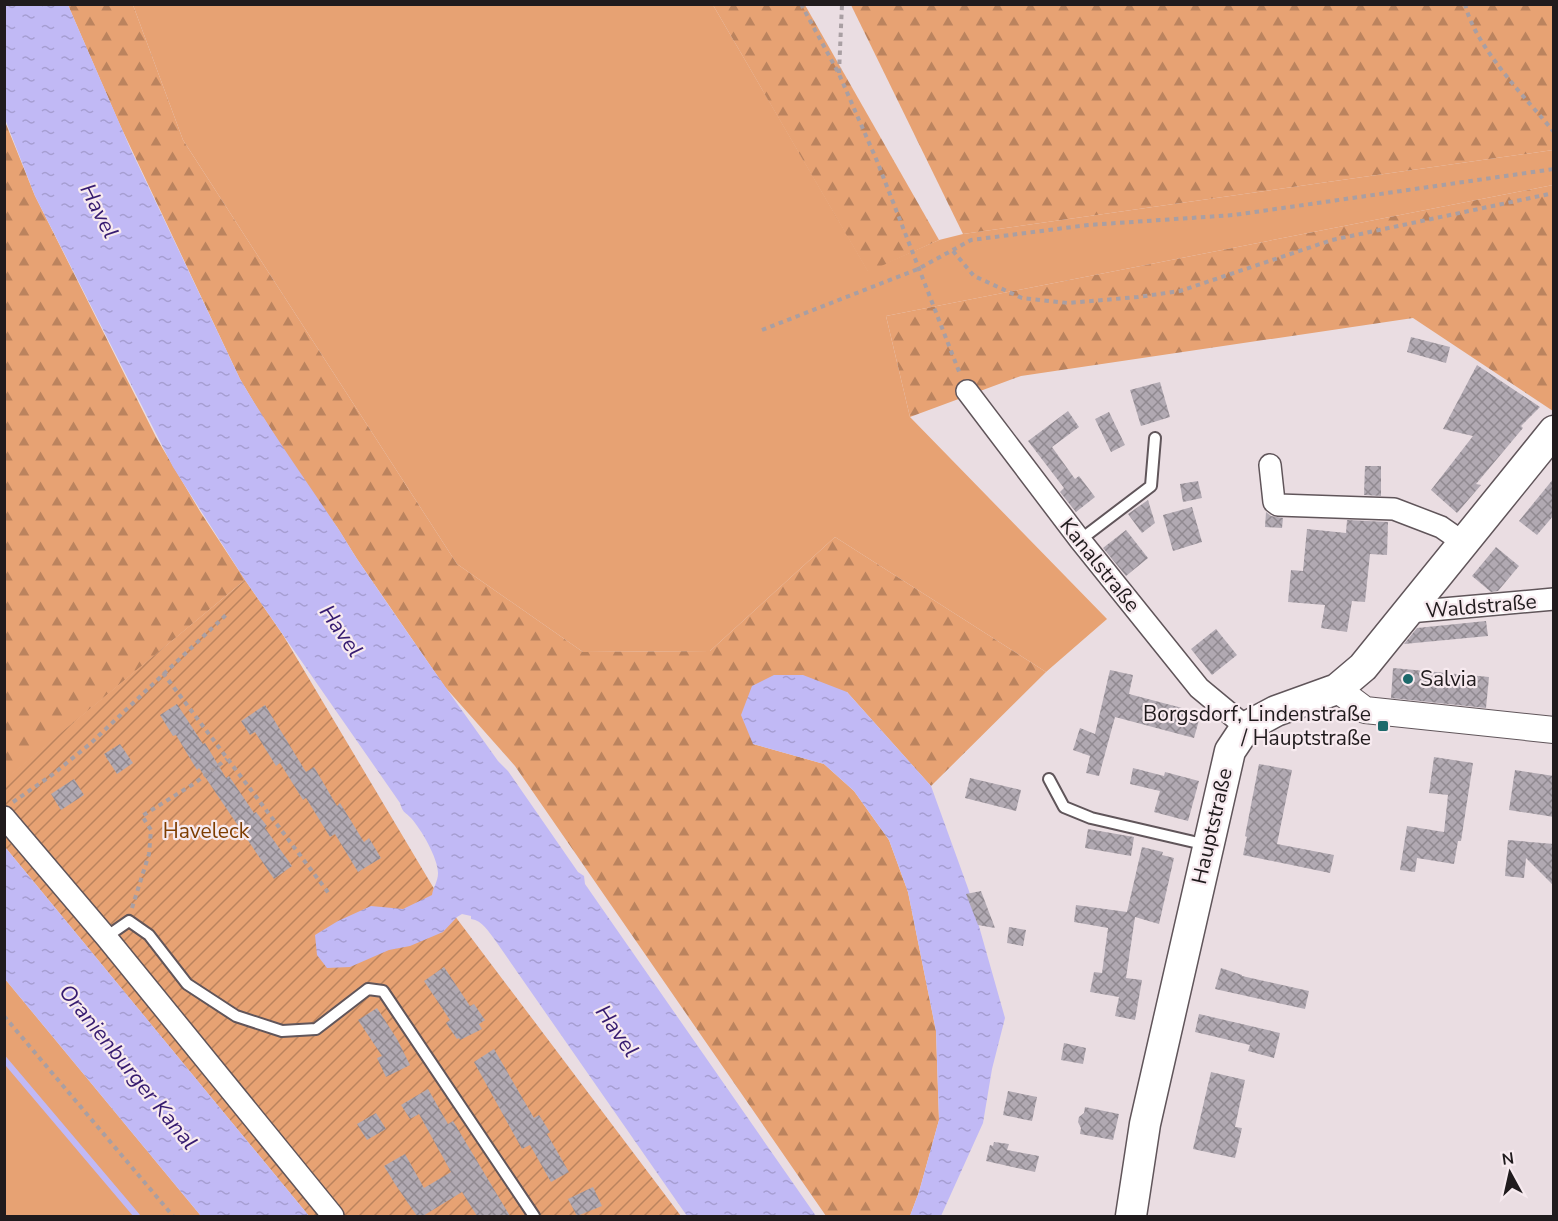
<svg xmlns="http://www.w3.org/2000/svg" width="1558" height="1221" viewBox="0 0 1558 1221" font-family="'Nunito Sans',sans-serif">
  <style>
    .green { fill: #e7a273 }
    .forest { fill: url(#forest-firs) }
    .garden { fill: url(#garden-furrows) }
    .water { fill: url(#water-ripples) }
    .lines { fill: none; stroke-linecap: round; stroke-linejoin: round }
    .stream { stroke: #c1b9f5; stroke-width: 6 }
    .building { fill: url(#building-cross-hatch) }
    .service-casing { stroke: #60555a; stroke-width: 14 }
    .minor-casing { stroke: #60555a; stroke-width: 24 }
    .tertiary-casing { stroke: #60555a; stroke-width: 28 }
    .secondary-casing { stroke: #60555a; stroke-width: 33 }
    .path { stroke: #a99fa3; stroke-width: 4; stroke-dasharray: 4.5 4.5; stroke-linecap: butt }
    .service { stroke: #fff; stroke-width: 10 }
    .minor { stroke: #fff; stroke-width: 21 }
    .tertiary { stroke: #fff; stroke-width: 26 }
    .secondary { stroke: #fff; stroke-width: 30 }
    .poi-dot { fill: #1c696b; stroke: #f7eaef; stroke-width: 2 }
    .labels { text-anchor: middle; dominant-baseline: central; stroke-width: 4.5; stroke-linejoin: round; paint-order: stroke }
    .street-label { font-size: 21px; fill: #201b1d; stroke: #f7eaef }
    .poi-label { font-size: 21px; fill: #201b1d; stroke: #f7eaef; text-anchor: start }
    .park-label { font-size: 21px; fill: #7d3d00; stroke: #f7eaef }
    .water-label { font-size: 22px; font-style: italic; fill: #361b70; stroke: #f7eaef }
  </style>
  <defs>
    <pattern id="forest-firs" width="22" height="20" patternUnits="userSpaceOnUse" patternTransform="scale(1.5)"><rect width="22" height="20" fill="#e7a273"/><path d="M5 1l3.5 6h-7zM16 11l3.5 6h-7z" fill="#bb835e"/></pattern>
    <pattern id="garden-furrows" width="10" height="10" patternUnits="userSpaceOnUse" patternTransform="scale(1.5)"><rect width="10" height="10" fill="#e7a273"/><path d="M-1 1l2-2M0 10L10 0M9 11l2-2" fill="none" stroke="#bb835e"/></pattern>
    <pattern id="water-ripples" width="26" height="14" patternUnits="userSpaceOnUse" patternTransform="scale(1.5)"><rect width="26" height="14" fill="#c1b9f5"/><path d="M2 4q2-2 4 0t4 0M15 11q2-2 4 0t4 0" fill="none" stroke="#a69ed2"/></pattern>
    <pattern id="building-cross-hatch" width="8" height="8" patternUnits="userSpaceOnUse" patternTransform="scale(1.5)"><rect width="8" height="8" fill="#b1a9b2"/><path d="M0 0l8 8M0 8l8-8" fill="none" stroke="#908990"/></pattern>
  </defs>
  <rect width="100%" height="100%" fill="#eadde2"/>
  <!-- green -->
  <g class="green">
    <path d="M 133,5 L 713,5 L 868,271 L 939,240 L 963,234 L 1553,150 L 1553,185 L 886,316 L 910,417 L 1107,619 L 1046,672 L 835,537 L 710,651 L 583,652 L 457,564 L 183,140 Z"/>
    <path d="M 5,979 L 201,1216 L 5,1216 Z"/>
  </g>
  <!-- forest -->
  <g class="forest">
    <path d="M 68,5 L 133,5 L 183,140 L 457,564 L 583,652 L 710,651 L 835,537 L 1046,672 L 931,786 L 847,692 L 753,744 L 824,764 L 854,791 L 889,840 L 908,892 L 936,1031 L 939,1120 L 919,1192 L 910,1216 L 826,1216 L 515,766 L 445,687 L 357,559 L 337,527 L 309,489 L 259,411 L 240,379 L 120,125 Z"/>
    <path d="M 713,5 L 805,5 L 939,240 L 868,272 Z"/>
    <path d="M 851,5 L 1553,5 L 1553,150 L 963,234 Z"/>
    <path d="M 4,119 L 35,196 L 157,439 L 201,513 L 245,580 L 5,780 Z"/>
    <path d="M 1553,185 L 1553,411 L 1413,318 L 1021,376 L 910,417 L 886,316 Z"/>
  </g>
  <!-- garden -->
  <path class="garden" d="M 245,580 L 283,635 L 433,887 L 681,1216 L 309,1216 L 5,847 L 4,780 Z"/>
  <!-- water -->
  <g class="water">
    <path d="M 5,4 L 68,5 L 131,150 L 240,379 C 269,429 303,476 335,524 C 343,535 349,547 357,559 C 403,627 450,694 498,761 L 508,771 L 578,872 L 584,876 L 585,884 L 816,1216 L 687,1216 L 495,940 C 488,931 483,921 471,919 L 471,916 L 462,914 L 457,917 L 443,932 L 410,946 L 389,950 L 350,967 L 327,968 L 317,955 L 315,935 L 338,921 L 371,906 L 403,909 L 432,895 C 433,887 438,882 438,873 C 438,858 421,829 411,818 C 404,811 403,813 400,803 L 245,580 L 173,467 L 35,196 L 5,119 Z"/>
    <path d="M 774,675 L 803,675 L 847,692 L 931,786 L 969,891 L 1005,1018 L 992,1069 L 983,1123 L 941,1216 L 910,1216 L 919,1192 L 939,1120 L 936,1031 L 908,892 L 889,840 L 854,791 L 824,764 L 753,744 L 741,715 L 752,686 Z"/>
    <path d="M 4,847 L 5,847 L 309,1216 L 201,1216 L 5,979 Z"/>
  </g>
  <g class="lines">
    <!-- stream -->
    <path class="stream" d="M 4,1059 L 137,1216"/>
  </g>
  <!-- building -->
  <g class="building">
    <path d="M 1411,337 L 1450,347 L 1446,363 L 1407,352 Z"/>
    <path d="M 1477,365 L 1540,407 L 1521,426 L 1523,428 L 1476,484 L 1481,485 L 1457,513 L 1431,490 L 1473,436 L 1443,429 Z"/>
    <path d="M 1160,382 L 1170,417 L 1141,426 L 1130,390 Z"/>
    <path d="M 1068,411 L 1079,427 L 1052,447 L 1075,479 L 1079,476 L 1095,497 L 1076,512 L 1060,492 L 1064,488 L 1028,441 Z"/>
    <path d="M 1109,412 L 1125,445 L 1111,452 L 1095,419 Z"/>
    <path d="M 1365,466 L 1381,466 L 1381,496 L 1364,495 Z"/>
    <path d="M 1554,478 L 1554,515 L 1537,535 L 1519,521 Z"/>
    <path d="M 1198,481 L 1202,498 L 1183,502 L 1180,484 Z"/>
    <path d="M 1148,500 L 1155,523 L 1142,533 L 1128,514 Z"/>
    <path d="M 1192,507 L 1202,542 L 1173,551 L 1163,515 Z"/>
    <path d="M 1266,512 L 1271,516 L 1283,518 L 1282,528 L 1265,527 Z"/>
    <path d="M 1347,520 L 1388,522 L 1387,555 L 1370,554 L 1365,602 L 1352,601 L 1347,632 L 1321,628 L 1325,605 L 1288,602 L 1291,570 L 1303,571 L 1307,529 L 1346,533 Z"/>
    <path d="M 1126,530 L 1148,558 L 1126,576 L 1103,548 Z"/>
    <path d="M 1496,547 L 1519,566 L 1498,591 L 1491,592 L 1472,576 Z"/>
    <path d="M 1486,621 L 1488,636 L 1404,644 L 1417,628 Z"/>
    <path d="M 1216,629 L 1237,655 L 1212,675 L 1191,649 Z"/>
    <path d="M 1393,668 L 1489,677 L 1486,708 L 1391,698 Z"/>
    <path d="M 1110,670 L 1133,675 L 1129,694 L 1201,713 L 1194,738 L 1115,717 L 1099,776 L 1086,773 L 1090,756 L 1073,750 L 1080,728 L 1095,734 Z"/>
    <path d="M 177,704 L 203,744 L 205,743 L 226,778 L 229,776 L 254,813 L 256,812 L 267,826 L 265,828 L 292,866 L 274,879 L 199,768 L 197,770 L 176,735 L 173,736 L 160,715 Z"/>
    <path d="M 265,705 L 306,772 L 314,767 L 337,806 L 340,803 L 364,842 L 369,838 L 381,858 L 358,872 L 335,834 L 330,837 L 306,798 L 303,800 L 280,763 L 276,766 L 255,732 L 250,735 L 241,721 Z"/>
    <path d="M 120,744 L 133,763 L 117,774 L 104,754 Z"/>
    <path d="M 1434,757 L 1473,763 L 1461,841 L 1458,841 L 1454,864 L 1417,858 L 1415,872 L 1400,870 L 1407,826 L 1444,832 L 1448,795 L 1429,793 Z"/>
    <path d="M 1259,764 L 1292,770 L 1277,844 L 1334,855 L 1330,873 L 1243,855 L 1247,837 L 1245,836 Z"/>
    <path d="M 1133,768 L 1164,776 L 1165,772 L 1199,781 L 1188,821 L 1154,812 L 1160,791 L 1130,784 Z"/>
    <path d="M 1515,770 L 1554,776 L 1554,817 L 1509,810 Z"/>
    <path d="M 970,778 L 1021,790 L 1016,811 L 965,798 Z"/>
    <path d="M 74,779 L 84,795 L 61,810 L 51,794 Z"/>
    <path d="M 1088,829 L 1134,837 L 1131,856 L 1085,848 Z"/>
    <path d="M 1508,840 L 1554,844 L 1554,886 L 1526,858 L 1524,878 L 1505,876 Z"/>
    <path d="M 1142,847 L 1163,852 L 1162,855 L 1174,858 L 1159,924 L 1135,917 L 1126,978 L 1142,980 L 1135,1020 L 1115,1016 L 1119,997 L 1090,992 L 1094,972 L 1102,973 L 1108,928 L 1074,922 L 1076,905 L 1127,912 Z"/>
    <path d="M 981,891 L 995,928 L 978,925 L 966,894 Z"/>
    <path d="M 1009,927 L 1026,930 L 1023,946 L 1007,943 Z"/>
    <path d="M 444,967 L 470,1006 L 474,1004 L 485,1020 L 479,1024 L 482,1029 L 460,1040 L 459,1038 L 457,1039 L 446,1023 L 450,1020 L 424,981 Z"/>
    <path d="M 1221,968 L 1242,975 L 1242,976 L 1309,991 L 1305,1009 L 1215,989 Z"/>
    <path d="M 377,1008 L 397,1039 L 410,1065 L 386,1077 L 377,1058 L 382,1056 L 358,1020 Z"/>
    <path d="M 1199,1014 L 1280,1033 L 1274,1058 L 1248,1051 L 1250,1045 L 1195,1032 Z"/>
    <path d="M 1064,1043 L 1086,1048 L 1083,1064 L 1061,1060 Z"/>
    <path d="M 494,1049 L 534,1118 L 539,1115 L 550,1132 L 547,1134 L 569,1172 L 551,1182 L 530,1145 L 522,1149 L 474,1062 Z"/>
    <path d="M 1211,1072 L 1245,1080 L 1235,1127 L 1242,1128 L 1235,1158 L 1193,1149 Z"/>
    <path d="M 428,1089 L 448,1124 L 453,1121 L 510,1216 L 477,1216 L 462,1192 L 423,1216 L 417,1216 L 395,1184 L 384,1166 L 405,1154 L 424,1188 L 451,1172 L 419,1114 L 410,1119 L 401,1105 Z"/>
    <path d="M 1008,1091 L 1037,1097 L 1032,1121 L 1003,1115 Z"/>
    <path d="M 1085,1107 L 1119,1114 L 1113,1140 L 1080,1134 L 1081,1128 L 1078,1122 L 1079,1117 L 1084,1113 Z"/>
    <path d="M 376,1113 L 386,1129 L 367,1140 L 357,1124 Z"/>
    <path d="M 994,1142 L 1009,1144 L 1007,1150 L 1039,1156 L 1035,1172 L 986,1161 L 990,1145 L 993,1146 Z"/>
    <path d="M 593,1187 L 602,1206 L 577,1216 L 568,1199 Z"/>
  </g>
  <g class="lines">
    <defs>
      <g id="service">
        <path d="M 1080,540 L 1151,486 L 1155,438"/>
        <path d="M 1049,779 L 1064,807 L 1091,818 L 1207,845"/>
        <path d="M 106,937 L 129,921 L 149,935 L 187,984 L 236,1016 L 282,1031 L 316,1029 L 368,989 L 383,991 L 534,1216"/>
      </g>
      <g id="minor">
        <path d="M 967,391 L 1080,540 L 1199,688 L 1246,727"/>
        <path d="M 1270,465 L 1274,502 L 1278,505 L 1394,509 L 1441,527 L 1464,543"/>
        <path d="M 1409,612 L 1554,599"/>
        <path d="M 4,817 L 106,937 L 333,1216"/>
      </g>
      <path id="tertiary" d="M 1337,689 L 1365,710 L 1554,730"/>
      <path id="secondary" d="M 1131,1216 L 1145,1124 L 1230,751 L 1246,727 L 1276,711 L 1337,689 L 1363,667 L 1554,431"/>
    </defs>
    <!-- service casing -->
    <use href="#service" class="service-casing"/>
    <!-- minor casing -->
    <use href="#minor" class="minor-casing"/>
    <!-- tertiary casing -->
    <use href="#tertiary" class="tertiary-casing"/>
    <!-- secondary casing -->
    <use href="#secondary" class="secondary-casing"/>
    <!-- path -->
    <g class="path">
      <path d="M 801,4 L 839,74 L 877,161 L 960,374"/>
      <path d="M 1465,4 C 1475,47 1526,98 1554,132"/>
      <path d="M 839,73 L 842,4"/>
      <path d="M 953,251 L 974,276 L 1022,298 L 1068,303 L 1138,297 L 1180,291 L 1332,240 L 1554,193"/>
      <path d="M 762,330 L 918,269 L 971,240 L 1088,225 L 1234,215 L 1554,169"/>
      <path d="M 163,673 L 330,895"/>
      <path d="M 13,802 L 52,775 L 91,743 L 228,613"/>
      <path d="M 132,908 L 149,854 L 151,830 L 142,816 L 195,783 L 227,759"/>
      <path d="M 4,1016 L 173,1216"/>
    </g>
    <!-- service -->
    <use href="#service" class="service"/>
    <!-- minor -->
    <use href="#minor" class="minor"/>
    <!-- tertiary -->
    <use href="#tertiary" class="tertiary"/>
    <!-- secondary -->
    <use href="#secondary" class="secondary"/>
  </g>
  <!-- markers -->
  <g class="poi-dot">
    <circle cx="1408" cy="679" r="6"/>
    <rect x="1377" y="720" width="12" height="12" rx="3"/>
  </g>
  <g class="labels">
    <!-- street labels -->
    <g class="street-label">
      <text transform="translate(1100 565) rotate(51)">Kanalstraße</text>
      <text transform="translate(1481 606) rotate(-5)">Waldstraße</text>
      <text transform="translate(1212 826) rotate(-77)">Hauptstraße</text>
    </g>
    <!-- poi labels -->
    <g class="poi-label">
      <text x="1420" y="679">Salvia</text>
      <text x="1371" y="714" text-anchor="end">Borgsdorf, Lindenstraße<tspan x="1371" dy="24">/ Hauptstraße</tspan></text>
    </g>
    <!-- park labels -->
    <g class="park-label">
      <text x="206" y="831">Haveleck</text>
    </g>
    <!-- water labels -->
    <g class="water-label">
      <text transform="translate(99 211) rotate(63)">Havel</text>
      <text transform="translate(341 631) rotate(55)">Havel</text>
      <text transform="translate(617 1031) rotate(55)">Havel</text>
      <text transform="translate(128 1067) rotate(51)">Oranienburger Kanal</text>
    </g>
  </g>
  <!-- border -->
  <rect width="1558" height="1221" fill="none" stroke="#201b1d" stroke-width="12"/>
  <!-- north arrow -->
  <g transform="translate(1510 1173) rotate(352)" stroke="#f7eaef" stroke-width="4.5" paint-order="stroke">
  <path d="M0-4.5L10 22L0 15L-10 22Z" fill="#201b1d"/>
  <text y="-9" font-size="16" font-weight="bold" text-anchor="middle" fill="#201b1d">N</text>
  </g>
</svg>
